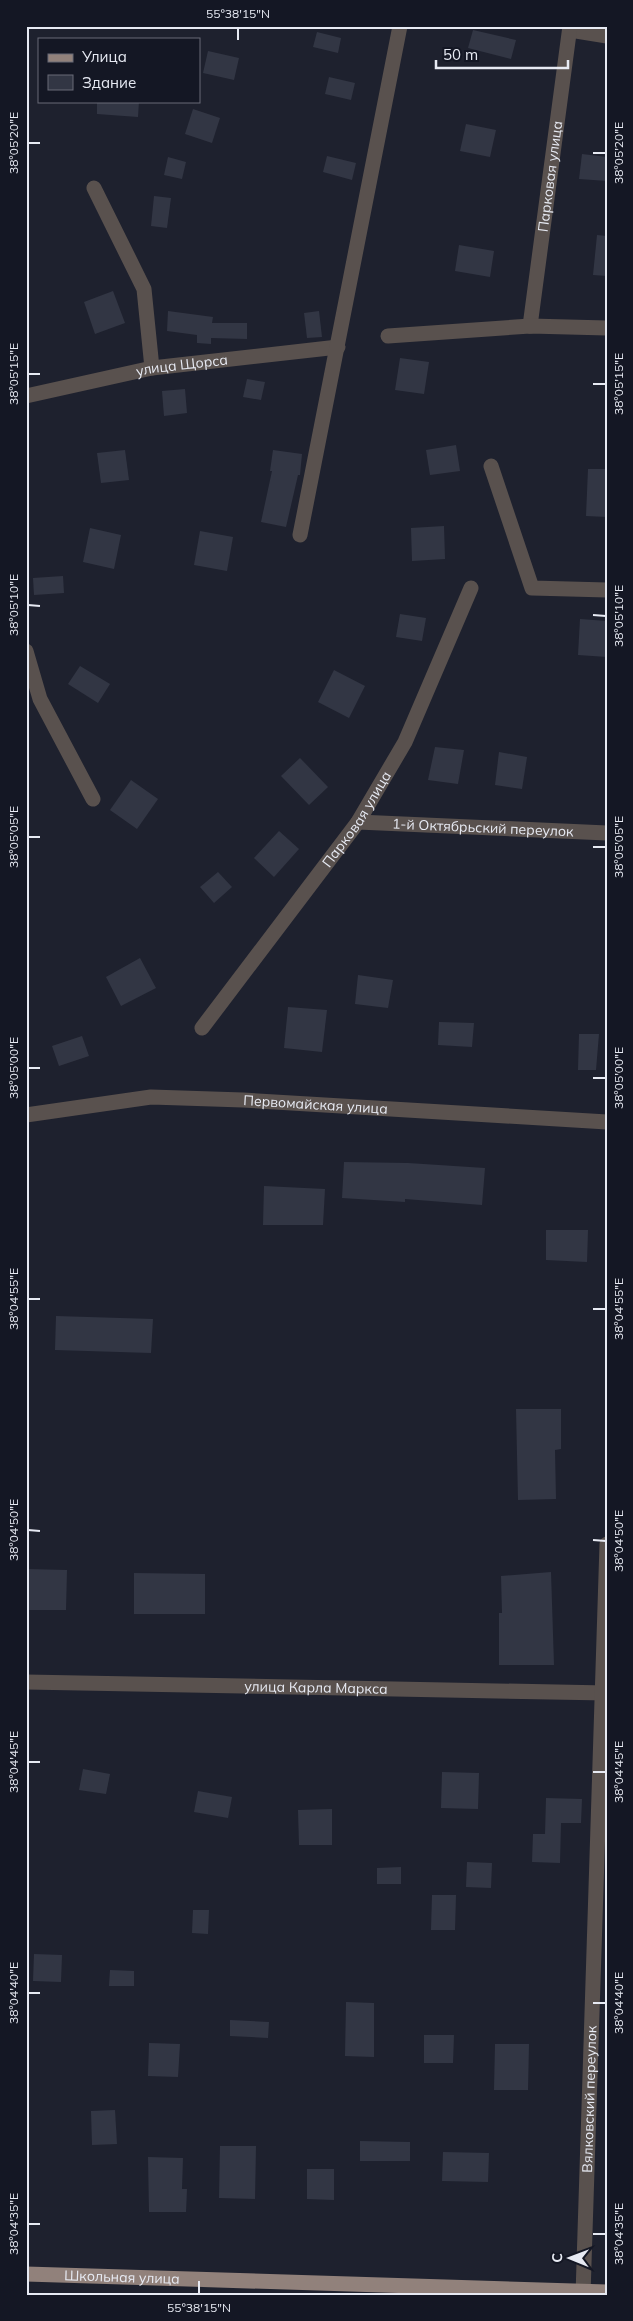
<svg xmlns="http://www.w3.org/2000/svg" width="633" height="2321" viewBox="0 0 633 2321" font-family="Mulish,sans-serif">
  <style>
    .building { fill: #323644 }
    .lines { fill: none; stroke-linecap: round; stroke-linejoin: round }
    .minor { stroke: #59514e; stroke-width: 15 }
    .major { stroke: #91817b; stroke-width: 15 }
    .ticks { fill: none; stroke: #e7eaf3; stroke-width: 2 }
    .labels { text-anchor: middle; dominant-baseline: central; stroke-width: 5; stroke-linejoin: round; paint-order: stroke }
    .street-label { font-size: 14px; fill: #e7eaf3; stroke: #141724 }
    .neatline { fill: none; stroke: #e7eaf3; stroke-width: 2 }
    .ticks-label { font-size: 12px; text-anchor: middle; fill: #e7eaf3 }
  </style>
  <rect width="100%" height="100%" fill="#1e212e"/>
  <!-- building -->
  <g class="building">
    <path d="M 473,30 L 516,40 L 511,59 L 468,48 Z"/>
    <path d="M 317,32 L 341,38 L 338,53 L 313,47 Z"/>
    <path d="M 208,51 L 239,58 L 234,80 L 203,73 Z"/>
    <path d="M 329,77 L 355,83 L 351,100 L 325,94 Z"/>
    <path d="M 97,101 L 139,101 L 138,117 L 97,114 Z"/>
    <path d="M 193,109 L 220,118 L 212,143 L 185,134 Z"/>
    <path d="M 466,124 L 496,130 L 490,157 L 460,151 Z"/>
    <path d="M 582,154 L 607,157 L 607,181 L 579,179 Z"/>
    <path d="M 327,156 L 356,163 L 352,180 L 323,172 Z"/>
    <path d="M 168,157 L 186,162 L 182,179 L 164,175 Z"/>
    <path d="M 154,196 L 171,198 L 167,228 L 151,226 Z"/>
    <path d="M 597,235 L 607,236 L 607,276 L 593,275 Z"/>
    <path d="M 459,245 L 494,251 L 490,277 L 455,271 Z"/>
    <path d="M 113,291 L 125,323 L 95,334 L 84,302 Z"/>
    <path d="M 168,311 L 213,317 L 212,323 L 247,323 L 247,339 L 211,338 L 211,344 L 197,343 L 197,335 L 167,331 Z"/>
    <path d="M 319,311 L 322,337 L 307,338 L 304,313 Z"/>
    <path d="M 400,358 L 429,362 L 424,394 L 395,390 Z"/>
    <path d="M 247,379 L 265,382 L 261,400 L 243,397 Z"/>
    <path d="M 185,389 L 187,413 L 164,416 L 162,391 Z"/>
    <path d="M 456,445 L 460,471 L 430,475 L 426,450 Z"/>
    <path d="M 125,450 L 129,480 L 101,483 L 97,453 Z"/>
    <path d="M 273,450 L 302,454 L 300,475 L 298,475 L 286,527 L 261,522 L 272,471 L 270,471 Z"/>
    <path d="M 588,469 L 607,469 L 607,517 L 586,516 Z"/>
    <path d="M 444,526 L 445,559 L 412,561 L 411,528 Z"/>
    <path d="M 90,528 L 121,535 L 114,569 L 83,562 Z"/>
    <path d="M 200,531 L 233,537 L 227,571 L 194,565 Z"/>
    <path d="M 63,576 L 64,593 L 34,595 L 33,578 Z"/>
    <path d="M 400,614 L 426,618 L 422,641 L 396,637 Z"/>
    <path d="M 580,619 L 607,621 L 607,657 L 578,655 Z"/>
    <path d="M 80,666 L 110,684 L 98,703 L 68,684 Z"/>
    <path d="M 334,670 L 365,686 L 349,718 L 318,702 Z"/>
    <path d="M 435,747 L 464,750 L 458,784 L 428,780 Z"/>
    <path d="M 499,752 L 527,757 L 522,789 L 495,785 Z"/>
    <path d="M 300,758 L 328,787 L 309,805 L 281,776 Z"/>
    <path d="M 131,780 L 158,799 L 137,829 L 110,810 Z"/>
    <path d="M 279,831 L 299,849 L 274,877 L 254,858 Z"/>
    <path d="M 218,872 L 232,887 L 214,903 L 200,887 Z"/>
    <path d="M 140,958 L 156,988 L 121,1006 L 106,977 Z"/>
    <path d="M 358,975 L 393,980 L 388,1008 L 355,1004 Z"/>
    <path d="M 288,1007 L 327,1010 L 322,1052 L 284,1048 Z"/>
    <path d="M 439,1022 L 474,1023 L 472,1047 L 438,1045 Z"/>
    <path d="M 579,1034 L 599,1034 L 596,1070 L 578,1070 Z"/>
    <path d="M 82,1036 L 89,1056 L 59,1066 L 52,1046 Z"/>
    <path d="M 344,1162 L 408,1163 L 485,1168 L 482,1205 L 405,1199 L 405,1202 L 342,1198 Z"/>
    <path d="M 264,1186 L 325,1189 L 323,1225 L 263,1225 Z"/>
    <path d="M 546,1230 L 588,1230 L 587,1262 L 546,1260 Z"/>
    <path d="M 56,1316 L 153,1319 L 151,1353 L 55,1350 Z"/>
    <path d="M 516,1409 L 561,1409 L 561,1449 L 555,1450 L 556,1499 L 518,1500 Z"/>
    <path d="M 26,1569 L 67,1570 L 66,1610 L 26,1610 Z"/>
    <path d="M 551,1572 L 554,1665 L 499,1665 L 499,1613 L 502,1613 L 501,1576 Z"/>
    <path d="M 134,1573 L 205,1574 L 205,1614 L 134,1614 Z"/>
    <path d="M 83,1769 L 110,1774 L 106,1794 L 79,1790 Z"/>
    <path d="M 442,1772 L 479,1773 L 478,1809 L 441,1808 Z"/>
    <path d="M 198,1791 L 232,1797 L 228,1818 L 194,1812 Z"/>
    <path d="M 546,1798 L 582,1799 L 581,1823 L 561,1823 L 560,1863 L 532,1862 L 533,1834 L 545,1834 Z"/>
    <path d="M 332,1809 L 332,1845 L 299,1845 L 298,1810 Z"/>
    <path d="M 467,1862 L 492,1863 L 491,1888 L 466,1887 Z"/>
    <path d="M 401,1867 L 401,1884 L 377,1884 L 377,1868 Z"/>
    <path d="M 432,1895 L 456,1895 L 455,1930 L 431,1930 Z"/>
    <path d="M 193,1910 L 209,1910 L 208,1934 L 192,1933 Z"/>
    <path d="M 34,1954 L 62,1955 L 61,1982 L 33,1981 Z"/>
    <path d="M 110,1970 L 134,1971 L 134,1986 L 109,1986 Z"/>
    <path d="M 346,2002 L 374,2003 L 374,2057 L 345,2056 Z"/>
    <path d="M 230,2020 L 269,2022 L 268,2038 L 230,2036 Z"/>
    <path d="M 424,2035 L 454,2035 L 453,2063 L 424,2063 Z"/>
    <path d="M 149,2043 L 180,2044 L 178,2077 L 148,2076 Z"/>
    <path d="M 495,2044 L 529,2044 L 528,2090 L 494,2090 Z"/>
    <path d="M 115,2110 L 117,2144 L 92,2145 L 91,2111 Z"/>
    <path d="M 360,2141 L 410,2142 L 410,2161 L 360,2161 Z"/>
    <path d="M 220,2146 L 256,2146 L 255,2199 L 219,2198 Z"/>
    <path d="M 443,2152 L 489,2153 L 488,2182 L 442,2181 Z"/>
    <path d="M 148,2157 L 183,2158 L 182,2189 L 187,2189 L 186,2212 L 149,2212 Z"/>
    <path d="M 307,2169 L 334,2169 L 334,2200 L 307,2199 Z"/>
  </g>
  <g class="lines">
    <!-- minor -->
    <g class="minor">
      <path d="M 570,30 L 607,36"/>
      <path d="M 94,188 L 144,289 L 152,368"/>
      <path id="s1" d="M 530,326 L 570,26"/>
      <path d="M 388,336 L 530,326 L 607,328"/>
      <path id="s2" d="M 26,396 L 152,368 L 338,347"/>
      <path d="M 491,466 L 532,588 L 607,590"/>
      <path d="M 300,535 L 400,26"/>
      <path d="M 26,651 L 40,699 L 93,799"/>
      <path id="s3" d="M 358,822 L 607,833"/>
      <path id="s4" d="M 202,1028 L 358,822 L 405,742 L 471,588"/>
      <path id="s5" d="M 26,1115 L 151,1097 L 243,1100 L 607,1122"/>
      <path id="s6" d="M 26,1682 L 607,1693"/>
      <path id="s7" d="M 583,2295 L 607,1544"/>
    </g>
    <!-- major -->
    <path class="major" id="s8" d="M 26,2274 L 607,2292"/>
  </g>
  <!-- ticks -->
  <path class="ticks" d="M 238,40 L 238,28M 28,143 L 40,143M 593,153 L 606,153M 28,374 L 40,374M 593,384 L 606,384M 28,605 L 40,606M 593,615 L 606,616M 28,837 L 40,837M 593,847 L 606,847M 28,1068 L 40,1068M 593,1078 L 606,1078M 28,1299 L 40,1299M 593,1309 L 606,1309M 28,1530 L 40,1531M 593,1540 L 606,1541M 28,1762 L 40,1762M 593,1772 L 606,1772M 28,1993 L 40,1993M 593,2003 L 606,2003M 28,2224 L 40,2224M 593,2234 L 606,2234M 199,2294 L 199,2281"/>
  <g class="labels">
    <!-- street labels -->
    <g class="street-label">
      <text stroke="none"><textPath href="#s1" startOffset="151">Парковая улица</textPath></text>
      <text stroke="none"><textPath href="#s2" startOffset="159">улица Щорса</textPath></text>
      <text stroke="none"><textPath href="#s4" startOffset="260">Парковая улица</textPath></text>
      <text stroke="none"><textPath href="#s3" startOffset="125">1-й Октябрьский переулок</textPath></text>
      <text stroke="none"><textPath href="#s5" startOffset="291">Первомайская улица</textPath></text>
      <text stroke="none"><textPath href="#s6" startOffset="290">улица Карла Маркса</textPath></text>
      <text stroke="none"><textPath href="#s7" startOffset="196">Вялковский переулок</textPath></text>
      <text stroke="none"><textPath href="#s8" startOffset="96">Школьная улица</textPath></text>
    </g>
  </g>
  <!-- border -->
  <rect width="633" height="2321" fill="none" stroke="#141724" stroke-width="55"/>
  <!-- legend -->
  <rect x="38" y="38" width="162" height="65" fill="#141724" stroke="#686b77"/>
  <rect x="48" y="54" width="25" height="8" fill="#91817b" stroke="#686b77"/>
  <text x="82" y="62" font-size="15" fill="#e7eaf3">Улица</text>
  <rect x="48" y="75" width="25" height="15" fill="#323644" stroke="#686b77"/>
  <text x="82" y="88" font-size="15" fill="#e7eaf3">Здание</text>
  <!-- north arrow -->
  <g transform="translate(570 2258) rotate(271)" stroke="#141724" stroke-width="4" paint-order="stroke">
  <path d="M0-4L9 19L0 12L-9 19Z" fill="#e7eaf3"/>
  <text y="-8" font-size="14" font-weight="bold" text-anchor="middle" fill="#e7eaf3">С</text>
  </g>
  <!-- scale -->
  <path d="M436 60v8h132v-8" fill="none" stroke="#e7eaf3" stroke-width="2.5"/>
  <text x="443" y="60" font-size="15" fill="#e7eaf3" stroke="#141724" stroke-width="4" paint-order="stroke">50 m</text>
  <rect x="28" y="28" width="578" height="2266" class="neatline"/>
  <g class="ticks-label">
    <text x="238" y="18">55°38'15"N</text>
    <text transform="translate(14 143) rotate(-90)" y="4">38°05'20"E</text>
    <text transform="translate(619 153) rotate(-90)" y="4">38°05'20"E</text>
    <text transform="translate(14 374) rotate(-90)" y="4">38°05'15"E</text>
    <text transform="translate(619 384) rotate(-90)" y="4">38°05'15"E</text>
    <text transform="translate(14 605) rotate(-90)" y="4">38°05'10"E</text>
    <text transform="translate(619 616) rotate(-90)" y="4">38°05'10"E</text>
    <text transform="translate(14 837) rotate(-90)" y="4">38°05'05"E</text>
    <text transform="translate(619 847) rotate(-90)" y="4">38°05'05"E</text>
    <text transform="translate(14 1068) rotate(-90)" y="4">38°05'00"E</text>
    <text transform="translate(619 1078) rotate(-90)" y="4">38°05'00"E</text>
    <text transform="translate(14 1299) rotate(-90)" y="4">38°04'55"E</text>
    <text transform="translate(619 1309) rotate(-90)" y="4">38°04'55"E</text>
    <text transform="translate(14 1530) rotate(-90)" y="4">38°04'50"E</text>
    <text transform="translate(619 1541) rotate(-90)" y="4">38°04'50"E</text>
    <text transform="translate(14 1762) rotate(-90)" y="4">38°04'45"E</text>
    <text transform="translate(619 1772) rotate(-90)" y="4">38°04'45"E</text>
    <text transform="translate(14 1993) rotate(-90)" y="4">38°04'40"E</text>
    <text transform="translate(619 2003) rotate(-90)" y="4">38°04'40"E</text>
    <text transform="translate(14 2224) rotate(-90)" y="4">38°04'35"E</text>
    <text transform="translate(619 2234) rotate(-90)" y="4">38°04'35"E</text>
    <text x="199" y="2312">55°38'15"N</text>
  </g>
</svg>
